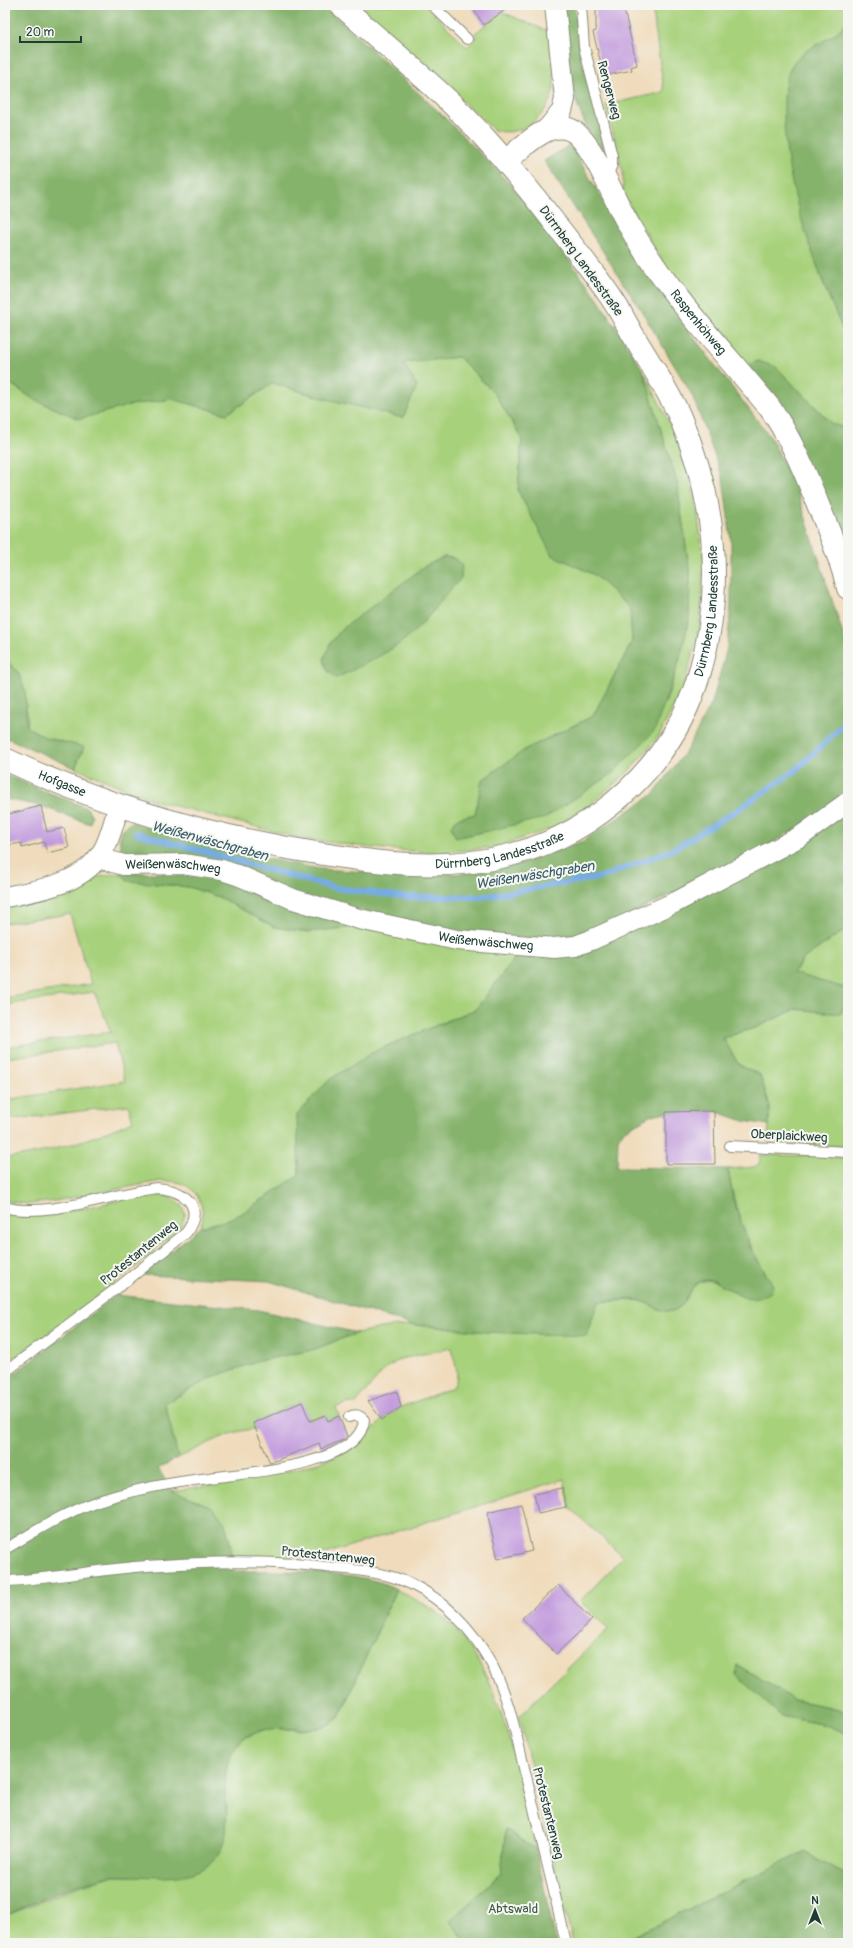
<svg xmlns="http://www.w3.org/2000/svg" width="853" height="1948" viewBox="0 0 853 1948" font-family="Pangolin,sans-serif">
  <style>
    .green { fill: #a8d17c; stroke: #648758 }
    .forest { fill: #86b36c; stroke: #527850 }
    .lines { fill: none; stroke-linecap: round; stroke-linejoin: round }
    .stream { stroke: #76abe4; stroke-width: 6 }
    .building { fill: #c29bdd }
    .lane-casing { stroke: #888c78; stroke-width: 12 }
    .street-casing { stroke: #888c78; stroke-width: 22 }
    .secondary-casing { stroke: #888c78; stroke-width: 24 }
    .lane { stroke: #fff; stroke-width: 10 }
    .street { stroke: #fff; stroke-width: 20 }
    .secondary { stroke: #fff; stroke-width: 22 }
    .labels { text-anchor: middle; dominant-baseline: central; stroke-width: 4; stroke-linejoin: round; paint-order: stroke }
    .street-label { font-size: 13px; fill: #1f3d34; stroke: #f6f6f2 }
    .park-label { font-size: 13px; fill: #3a5b42; stroke: #f6f6f2 }
    .water-label { font-size: 14px; font-style: italic; fill: #395e69; stroke: #f6f6f2 }
  </style>
  <rect width="100%" height="100%" fill="#f6f6f2"/>
  <filter id="ink" filterUnits="userSpaceOnUse"><feTurbulence type="fractalNoise" baseFrequency=".025" numOctaves="2"/><feDisplacementMap in="SourceGraphic" scale="8" xChannelSelector="R" yChannelSelector="G"/><feConvolveMatrix kernelMatrix="1 2 1 2 8 2 1 2 1" color-interpolation-filters="sRGB"/></filter>
  <filter id="wash" filterUnits="userSpaceOnUse"><feTurbulence type="fractalNoise" baseFrequency=".012" numOctaves="4" result="noise"/><feDisplacementMap in="SourceGraphic" scale="16" xChannelSelector="R" yChannelSelector="G"/><feGaussianBlur stdDeviation="0.9" result="paint"/><feColorMatrix in="noise" values="0 0 0 0 0 0 0 0 0 0 0 0 0 0 0 0 0 1.4 0 .05"/><feComposite in="paint" operator="in"/></filter>
  <g filter="url(#wash)">
    <rect width="100%" height="100%" fill="#f0dcbc"/>
    <!-- green -->
    <g class="green">
      <path d="M 358,5 L 425,5 L 467,47 L 477,37 L 475,33 L 502,12 L 552,33 C 553,50 556,69 554,85 C 551,114 523,139 494,130 Z"/>
      <path d="M 655,5 L 848,5 L 848,19 L 844,27 L 794,62 L 820,276 L 848,342 L 848,424 L 841,427 L 832,424 L 776,367 L 748,365 L 675,283 L 623,194 L 623,172 L 606,105 L 664,92 L 653,13 Z"/>
      <path d="M 459,357 L 494,393 L 522,438 L 518,491 L 552,554 L 595,575 L 630,608 L 632,642 L 593,716 L 526,749 L 475,814 L 456,819 L 456,838 L 666,702 L 680,658 L 689,619 L 690,575 L 677,483 L 643,370 L 675,434 L 695,497 L 704,561 L 700,628 L 684,685 L 659,736 L 630,770 L 591,804 L 553,828 L 496,847 L 435,853 L 374,848 L 303,839 L 156,801 L 75,768 L 84,747 L 47,738 L 27,727 L 28,717 L 18,672 L 5,660 L 5,380 L 35,400 L 131,405 L 172,399 L 227,414 L 273,383 L 319,397 L 403,363 Z"/>
      <path d="M 120,873 L 156,884 L 189,887 L 219,897 L 274,927 L 308,932 L 365,926 L 518,954 L 476,1009 L 377,1050 L 297,1115 L 299,1175 L 241,1214 L 224,1221 L 200,1227 C 207,1212 200,1191 183,1184 C 177,1181 168,1181 161,1181 L 49,1202 L 27,1204 L 5,1201 L 5,1158 C 48,1154 94,1138 133,1121 L 128,1105 L 42,1116 L 5,1120 L 5,1100 L 125,1081 L 115,1043 L 5,1058 L 5,1047 L 111,1032 L 94,992 L 5,1005 L 5,998 L 91,984 L 70,914 L 5,923 L 5,905 L 76,887 L 96,877 Z"/>
      <path d="M 848,928 L 848,989 L 793,974 L 804,958 Z"/>
      <path d="M 848,995 L 848,1147 L 768,1141 L 770,1106 L 760,1075 L 739,1065 L 723,1038 L 757,1027 L 796,1009 L 841,1013 Z"/>
      <path d="M 761,1155 L 827,1156 L 848,1159 L 848,1714 L 839,1709 L 794,1700 L 737,1664 L 781,1716 L 826,1725 L 848,1734 L 848,1875 L 804,1852 L 620,1943 L 573,1943 L 519,1716 L 608,1629 L 580,1601 L 623,1557 L 570,1508 L 564,1479 L 315,1557 L 231,1557 L 230,1542 L 188,1498 L 172,1491 L 256,1478 L 303,1467 L 335,1457 L 360,1442 L 382,1420 L 401,1407 L 452,1388 C 462,1377 454,1361 451,1348 L 400,1359 L 384,1370 L 355,1404 L 349,1403 L 336,1407 L 339,1416 L 328,1421 L 325,1415 L 310,1421 L 301,1402 L 254,1423 L 256,1429 C 229,1430 202,1447 178,1458 L 165,1403 L 215,1376 L 259,1361 L 312,1350 L 357,1333 L 387,1327 L 413,1325 L 446,1328 L 598,1302 L 640,1300 L 663,1311 L 681,1306 C 685,1300 689,1289 695,1285 C 711,1272 734,1291 748,1299 L 766,1273 C 745,1240 734,1207 728,1169 L 754,1167 L 759,1164 Z"/>
      <path d="M 146,1194 C 161,1194 182,1196 185,1215 L 181,1226 L 144,1260 L 59,1326 L 5,1364 L 5,1214 C 43,1222 107,1202 146,1194 Z"/>
      <path d="M 396,1589 C 411,1598 431,1606 444,1618 C 503,1670 518,1776 536,1850 L 506,1829 L 501,1873 L 450,1921 L 467,1943 L 5,1943 L 5,1916 L 79,1886 L 111,1876 L 134,1876 L 227,1814 L 224,1782 L 229,1755 L 244,1738 L 268,1728 L 302,1730 L 325,1727 L 339,1718 Z"/>
    </g>
    <!-- forest -->
    <g class="forest">
      <path d="M 5,5 L 323,5 L 439,112 L 512,186 L 592,290 L 643,370 L 677,483 L 690,575 L 689,619 L 680,658 L 655,730 L 612,774 L 545,818 L 456,838 L 451,827 L 456,819 L 475,814 L 482,780 L 526,749 L 593,716 L 632,642 L 630,608 L 595,575 L 552,555 L 518,491 L 522,438 L 494,393 L 459,357 L 403,363 L 417,386 L 403,418 L 319,397 L 273,383 L 227,414 L 172,399 L 131,405 L 79,419 L 35,400 L 5,380 Z"/>
      <path d="M 560,5 L 574,5 L 580,53 L 603,138 L 604,152 C 569,112 566,56 560,5 Z"/>
      <path d="M 848,19 L 848,342 C 817,269 782,186 784,106 C 784,91 785,75 794,62 C 807,44 836,41 848,19 Z"/>
      <path d="M 570,145 L 623,233 L 681,321 L 771,438 L 798,494 L 848,650 L 848,792 L 820,814 L 747,858 L 598,930 L 553,940 L 458,933 L 129,857 L 121,850 C 118,837 120,829 132,822 L 181,838 L 253,856 L 320,869 L 382,873 L 459,874 L 517,865 L 583,841 L 654,794 L 688,748 L 712,703 L 727,648 L 731,605 L 731,540 L 723,478 L 692,395 L 641,310 L 544,161 Z"/>
      <path d="M 758,361 L 776,367 L 832,424 L 841,427 L 848,424 L 848,554 L 748,365 Z"/>
      <path d="M 444,557 L 454,558 L 462,564 L 461,578 C 445,594 433,613 417,629 C 395,651 364,664 336,678 L 327,670 L 324,659 L 330,644 L 342,629 L 425,566 Z"/>
      <path d="M 5,660 L 18,672 L 25,690 L 27,727 L 47,738 L 84,747 L 75,768 L 5,737 Z"/>
      <path d="M 5,775 L 87,808 L 92,816 L 90,824 L 41,806 L 5,799 Z"/>
      <path d="M 848,813 L 848,928 L 804,958 L 793,973 L 848,989 L 848,995 L 841,1014 L 796,1009 L 757,1027 L 723,1038 L 739,1065 L 760,1075 L 770,1106 L 769,1125 L 744,1121 L 714,1111 L 666,1112 L 652,1115 L 623,1131 L 618,1139 L 617,1167 L 728,1169 L 733,1199 L 752,1252 L 773,1285 L 771,1292 C 749,1306 742,1296 721,1285 C 718,1283 714,1280 710,1280 C 688,1278 691,1303 675,1310 C 663,1315 652,1304 641,1301 C 631,1298 609,1301 598,1302 L 586,1336 L 484,1332 L 433,1326 L 413,1325 L 269,1281 L 143,1275 L 200,1227 L 224,1221 L 241,1214 L 299,1175 L 297,1115 L 330,1079 L 377,1050 L 476,1009 L 518,954 L 564,954 Z"/>
      <path d="M 120,873 L 214,873 L 365,926 L 308,932 L 274,927 L 219,897 L 189,887 L 129,881 Z"/>
      <path d="M 116,1295 L 258,1310 L 357,1333 L 312,1350 L 259,1361 L 215,1376 L 165,1403 L 178,1458 L 158,1468 L 172,1491 L 213,1507 L 225,1523 L 230,1542 L 232,1571 C 273,1571 362,1569 396,1589 L 339,1717 C 334,1721 329,1725 323,1727 C 297,1734 267,1721 244,1738 C 201,1770 252,1839 205,1867 C 182,1881 154,1876 128,1876 C 122,1876 116,1875 110,1876 C 74,1884 38,1900 5,1916 L 5,1381 Z"/>
      <path d="M 737,1664 L 794,1700 L 839,1709 L 848,1714 L 848,1734 L 826,1725 L 781,1716 L 736,1675 Z"/>
      <path d="M 506,1829 L 536,1850 L 556,1943 L 467,1943 L 450,1921 L 501,1873 Z"/>
      <path d="M 804,1852 L 848,1875 L 848,1943 L 620,1943 Z"/>
    </g>
    <g class="lines">
      <!-- stream -->
      <path class="stream" d="M 136,833 L 335,888 L 405,897 L 482,897 L 602,877 L 672,850 L 734,812 L 795,771 L 848,720"/>
    </g>
    <g id="blocks">
      <!-- building -->
      <g class="building">
        <path d="M 470,5 L 512,5 L 484,25 Z"/>
        <path d="M 596,5 L 623,5 L 637,65 L 631,67 L 632,70 L 604,76 L 593,32 L 596,31 Z"/>
        <path d="M 41,806 L 47,832 L 64,828 L 69,848 L 47,853 L 44,842 L 22,848 L 21,843 L 10,845 L 9,840 L 5,841 L 5,815 Z"/>
        <path d="M 714,1111 L 715,1164 L 666,1164 L 666,1112 Z"/>
        <path d="M 397,1391 L 401,1407 L 382,1420 L 368,1401 Z"/>
        <path d="M 302,1402 L 310,1421 L 325,1415 L 328,1421 L 339,1416 L 347,1436 L 343,1440 L 321,1449 L 319,1443 L 270,1463 L 253,1423 Z"/>
        <path d="M 562,1488 L 566,1507 L 538,1513 L 534,1494 Z"/>
        <path d="M 521,1504 L 532,1551 L 498,1559 L 487,1512 Z"/>
        <path d="M 558,1585 L 592,1620 L 556,1654 L 522,1618 Z"/>
      </g>
    </g>
  </g>
  <g filter="url(#ink)">
    <use href="#blocks" fill-opacity="0" stroke="#888c78" stroke-width="1"/>
    <g class="lines">
      <defs>
        <g id="lane">
          <path d="M 432,5 L 467,39"/>
          <path d="M 581,5 L 584,47 L 612,156 L 612,165 L 606,178"/>
          <path d="M 730,1146 L 848,1152"/>
          <path d="M 5,1207 C 43,1219 115,1193 157,1188 C 183,1190 206,1205 186,1233 L 120,1286 L 5,1372"/>
          <path d="M 5,1549 C 38,1530 71,1508 108,1498 C 141,1488 176,1482 210,1478 C 243,1473 361,1466 364,1420 C 359,1415 356,1414 349,1417"/>
          <path d="M 5,1581 C 53,1579 100,1569 147,1566 C 209,1561 274,1560 335,1568 C 360,1570 388,1573 411,1584 C 446,1601 472,1629 491,1663 C 509,1697 516,1735 525,1772 C 539,1829 553,1886 566,1943"/>
        </g>
        <g id="street">
          <path d="M 546,130 L 562,111 L 565,99 L 555,5"/>
          <path id="s1" d="M 98,858 L 124,865 L 183,864 L 222,870 L 240,876 L 293,899 L 359,919 L 457,940 L 554,948 L 575,946 L 591,940 L 676,902 L 801,836 L 848,802"/>
          <path d="M 5,897 C 40,890 85,884 104,849 C 111,836 114,820 119,806"/>
        </g>
        <g id="secondary">
          <path id="s2" d="M 506,161 C 522,148 548,119 571,130 C 591,139 614,199 626,220 C 664,290 720,347 770,408 C 791,438 805,472 819,507 C 830,533 841,560 848,588"/>
          <path id="s3" d="M 5,759 C 102,805 205,835 311,852 C 376,863 445,872 510,855 C 599,833 673,763 699,675 C 725,588 716,501 680,417 C 668,390 651,365 636,340 C 628,327 621,312 612,299 C 591,268 567,239 544,209 C 511,167 477,126 437,90 C 406,61 372,34 341,5"/>
        </g>
      </defs>
      <!-- lane casing -->
      <use href="#lane" class="lane-casing"/>
      <!-- street casing -->
      <use href="#street" class="street-casing"/>
      <!-- secondary casing -->
      <use href="#secondary" class="secondary-casing"/>
      <!-- lane -->
      <use href="#lane" class="lane"/>
      <!-- street -->
      <use href="#street" class="street"/>
      <!-- secondary -->
      <use href="#secondary" class="secondary"/>
    </g>
  </g>
  <g class="labels">
    <!-- street labels -->
    <g class="street-label">
      <text transform="translate(609 90) rotate(75)">Rengerweg</text>
      <text transform="translate(581 261) rotate(54)">Dürrnberg Landesstraße</text>
      <text stroke="none"><textPath href="#s2" startOffset="308">Raspenhöhweg</textPath></text>
      <text stroke="none"><textPath href="#s3" startOffset="859">Dürrnberg Landesstraße</textPath></text>
      <text stroke="none"><textPath href="#s3" startOffset="62">Hofgasse</textPath></text>
      <text stroke="none"><textPath href="#s3" startOffset="512">Dürrnberg Landesstraße</textPath></text>
      <text stroke="none"><textPath href="#s1" startOffset="76">Weißenwäschweg</textPath></text>
      <text stroke="none"><textPath href="#s1" startOffset="400">Weißenwäschweg</textPath></text>
      <text transform="translate(789 1136) rotate(3)">Oberplaickweg</text>
      <text transform="translate(139 1253) rotate(-39)">Protestantenweg</text>
      <text transform="translate(328 1556) rotate(6)">Protestantenweg</text>
      <text transform="translate(548 1813) rotate(76)">Protestantenweg</text>
    </g>
    <!-- park labels -->
    <g class="park-label">
      <text x="513" y="1909">Abtswald</text>
    </g>
    <!-- water labels -->
    <g class="water-label">
      <text transform="translate(210 841) rotate(15)">Weißenwäschgraben</text>
      <text transform="translate(535 875) rotate(-9)">Weißenwäschgraben</text>
    </g>
  </g>
  <!-- margin -->
  <rect width="853" height="1948" fill="none" stroke="#f6f6f2" stroke-width="20"/>
  <!-- north arrow -->
  <g transform="translate(815 1910)" stroke="#f6f6f2" stroke-width="3" paint-order="stroke">
  <path d="M0-3L7 15L0 10L-7 15Z" fill="#1f3d34"/>
  <text y="-6" font-size="11" font-weight="bold" text-anchor="middle" fill="#1f3d34">N</text>
  </g>
  <!-- scale -->
  <path d="M20 36v6h61v-6" fill="none" stroke="#1f3d34" stroke-width="2"/>
  <text x="26" y="36" font-size="12" fill="#1f3d34" stroke="#f6f6f2" stroke-width="3" paint-order="stroke">20 m</text>
</svg>
